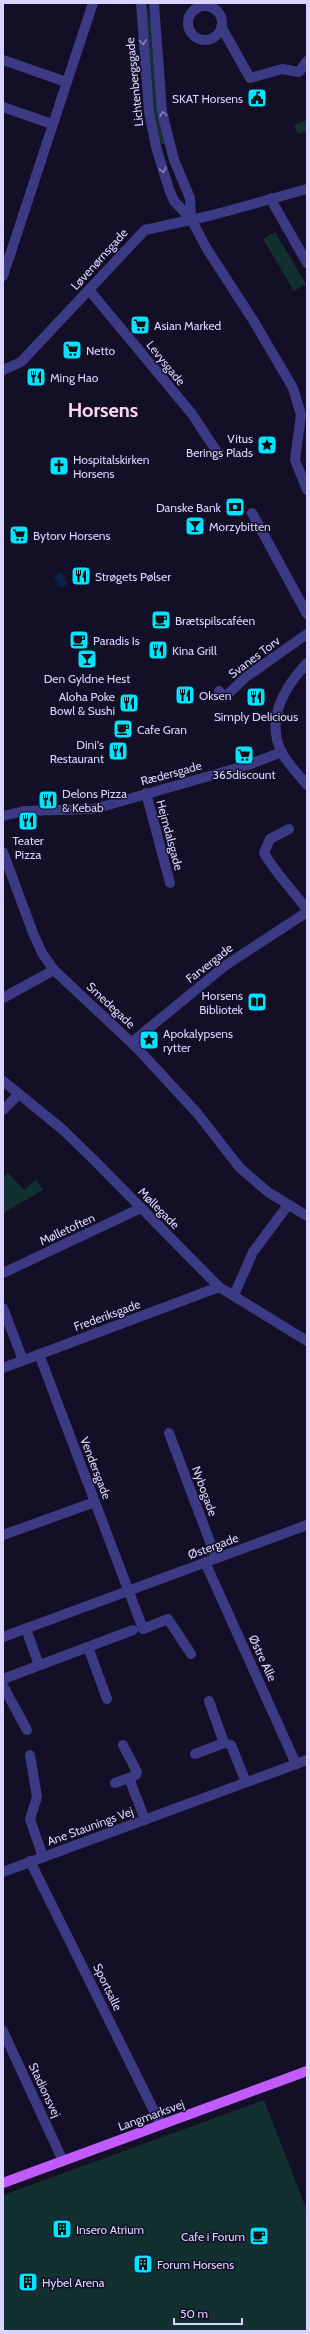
<svg xmlns="http://www.w3.org/2000/svg" width="310" height="2334" viewBox="0 0 310 2334" font-family="Cabin,sans-serif">
  <style>
    .green { fill: #12302f }
    .water { fill: #0c2248 }
    .lines { fill: none; stroke-linecap: round; stroke-linejoin: round }
    .minor { stroke: #3d3a85; stroke-width: 10 }
    .major { stroke: #c25bff; stroke-width: 10 }
    .oneway { stroke: #837fbc }
    .labels { text-anchor: middle; dominant-baseline: central; stroke-width: 3; stroke-linejoin: round; paint-order: stroke }
    .street-label { font-size: 12px; fill: #d9d4ff; stroke: #130f26 }
    .poi-label { font-size: 12px; fill: #d9d4ff; stroke: #130f26; text-anchor: start }
    .town-label { font-size: 20px; font-weight: bold; fill: #ffd6f0; stroke: #130f26 }
  </style>
  <rect width="100%" height="100%" fill="#130f26"/>
  <!-- green -->
  <g class="green">
    <path d="M 144,5 L 147,5 L 151,24 L 166,144 L 161,144 L 155,125 Z"/>
    <path d="M 307,120 L 307,131 L 298,134 L 294,125 Z"/>
    <path d="M 275,232 L 306,284 L 294,291 L 263,239 Z"/>
    <path d="M 8,1173 L 24,1190 L 36,1180 L 43,1190 L 5,1212 L 3,1216 L 3,1178 Z"/>
    <path d="M 264,2100 L 307,2211 L 307,2331 L 3,2331 L 3,2195 Z"/>
  </g>
  <!-- water -->
  <path class="water" d="M 62,573 L 68,584 L 61,588 L 54,577 Z"/>
  <g class="lines">
    <!-- minor -->
    <g class="minor">
      <path d="M 141,3 L 149,112 L 156,147 L 169,189 L 174,201 L 191,219 L 207,249 L 253,320 L 293,388 L 301,415 L 295,460 L 307,490"/>
      <path d="M 154,3 L 162,112 L 174,160 L 190,198 L 191,219"/>
      <circle cx="205" cy="23" r="17"/>
      <path d="M 222,28 L 250,78 L 282,69 L 299,72 L 307,61"/>
      <path d="M 3,60 L 66,82"/>
      <path d="M 3,107 L 52,124"/>
      <path d="M 272,198 L 274,205 L 307,263"/>
      <path d="M 3,276 L 93,3"/>
      <path d="M 89,290 L 192,414 L 219,455"/>
      <path d="M 3,370 L 21,362 L 145,230 L 213,215 L 307,189"/>
      <path d="M 252,513 L 307,614"/>
      <path d="M 307,663 C 284,688 265,719 282,753 C 288,764 299,775 307,785"/>
      <path d="M 219,691 L 225,697 L 246,677 L 307,634"/>
      <path d="M 146,793 L 170,883"/>
      <path d="M 3,816 L 24,811 L 94,809 L 248,765 L 282,752"/>
      <path d="M 289,829 L 270,839 L 264,853 C 276,874 293,890 307,910"/>
      <path d="M 3,852 L 33,933 L 42,953 L 54,970 L 137,1048 L 197,1113 L 240,1168 L 268,1192 L 307,1216"/>
      <path d="M 3,998 L 54,970"/>
      <path d="M 132,1042 L 226,965 L 307,912"/>
      <path d="M 3,1081 L 62,1129 L 95,1161 L 219,1287 L 307,1341"/>
      <path d="M 3,1110 L 19,1094"/>
      <path d="M 3,1273 L 141,1208"/>
      <path d="M 234,1295 L 253,1252 L 288,1205"/>
      <path d="M 3,1308 L 23,1360"/>
      <path d="M 39,1354 L 143,1629 L 168,1619 L 191,1654"/>
      <path d="M 3,1368 L 219,1287"/>
      <path d="M 169,1433 L 216,1558"/>
      <path d="M 3,1535 L 95,1502"/>
      <path d="M 205,1562 L 296,1764"/>
      <path d="M 26,1629 L 39,1665"/>
      <path d="M 3,1637 L 307,1525"/>
      <path d="M 88,1647 L 107,1699"/>
      <path d="M 3,1679 L 133,1630"/>
      <path d="M 3,1686 L 27,1730"/>
      <path d="M 209,1701 L 224,1743 L 231,1745 L 246,1782"/>
      <path d="M 123,1745 L 137,1772 L 136,1775 L 129,1778 L 145,1820"/>
      <path d="M 195,1754 L 224,1743"/>
      <path d="M 30,1755 L 37,1797 L 30,1819 L 43,1857"/>
      <path d="M 115,1783 L 129,1778"/>
      <path d="M 30,1861 L 161,2125"/>
      <path d="M 3,1872 L 307,1760"/>
      <path d="M 3,2031 L 63,2161"/>
    </g>
    <!-- major -->
    <path class="major" d="M 3,2183 L 307,2071"/>
  </g>
  <!-- one-way arrows -->
  <defs><path id="oneway-chevron" d="M-2-3.5L2.5 0L-2 3.5" fill="none" stroke-width="1.6" stroke-linecap="round" stroke-linejoin="round"/></defs>
  <g class="oneway">
    <use href="#oneway-chevron" transform="translate(143 42) rotate(86)"/>
    <use href="#oneway-chevron" transform="translate(163 114) rotate(-101)"/>
    <use href="#oneway-chevron" transform="translate(163 170) rotate(74)"/>
  </g>
  <!-- icons -->
  <defs>
    <symbol id="civic-square" viewBox="-11 -11 22 22"><rect x="-9" y="-9" width="18" height="18" rx="4" fill="#00e5ff" stroke="#130f26"/><path d="M-.6-6.5H3V-4.5H.6V-3L4-1V1h2V6H-6V1h2V-1L-.6-3ZM-1.2 2.5V6h2.4V2.5Z" fill="#111"/></symbol>
    <symbol id="supermarket-square" viewBox="-11 -11 22 22"><rect x="-9" y="-9" width="18" height="18" rx="4" fill="#00e5ff" stroke="#130f26"/><path d="M-6-5.5h2.5l.6 2H6L4.5 2H-2.5L-4.4-4H-6ZM-1.5 3.2a1.3 1.3 0 1 0 .1 0ZM3 3.2a1.3 1.3 0 1 0 .1 0Z" fill="#111"/></symbol>
    <symbol id="restaurant-square" viewBox="-11 -11 22 22"><rect x="-9" y="-9" width="18" height="18" rx="4" fill="#00e5ff" stroke="#130f26"/><path d="M-5-6h1v4h1v-4h1v4h1v-4h1v5L-1.5 .5V6h-2V.5L-5-1ZM5-6V6H3V1.5H1.5Q1.5-4 5-6Z" fill="#111"/></symbol>
    <symbol id="sight-square" viewBox="-11 -11 22 22"><rect x="-9" y="-9" width="18" height="18" rx="4" fill="#00e5ff" stroke="#130f26"/><path d="M0-6L1.8-2.2L6-1.7L2.9 1.2L3.7 5.4L0 3.3L-3.7 5.4L-2.9 1.2L-6-1.7L-1.8-2.2Z" fill="#111"/></symbol>
    <symbol id="church-square" viewBox="-11 -11 22 22"><rect x="-9" y="-9" width="18" height="18" rx="4" fill="#00e5ff" stroke="#130f26"/><path d="M-1.2-6h2.4v3.5h3.3v2.4h-3.3V6h-2.4V-.1h-3.3v-2.4h3.3Z" fill="#111"/></symbol>
    <symbol id="bank-square" viewBox="-11 -11 22 22"><rect x="-9" y="-9" width="18" height="18" rx="4" fill="#00e5ff" stroke="#130f26"/><path d="M-6-4H6V4H-6ZM0-2.3a2.3 2.3 0 1 0 0 4.6a2.3 2.3 0 1 0 0-4.6Z" fill="#111"/></symbol>
    <symbol id="bar-square" viewBox="-11 -11 22 22"><rect x="-9" y="-9" width="18" height="18" rx="4" fill="#00e5ff" stroke="#130f26"/><path d="M-6-5H6L.8 .8V4.5H3.5V6h-7V4.5H-.8V.8Z" fill="#111"/></symbol>
    <symbol id="cafe-square" viewBox="-11 -11 22 22"><rect x="-9" y="-9" width="18" height="18" rx="4" fill="#00e5ff" stroke="#130f26"/><path d="M-5.5-4.5H6V0H3Q3 3.5 0 3.5H-2.5Q-5.5 3.5-5.5 0ZM3-3.2v2h1.7v-2ZM-6 4.5H4V6H-6Z" fill="#111"/></symbol>
    <symbol id="library-square" viewBox="-11 -11 22 22"><rect x="-9" y="-9" width="18" height="18" rx="4" fill="#00e5ff" stroke="#130f26"/><path d="M-6-4Q-3-5.5-.7-3.5V5Q-3 3-6 4ZM6-4Q3-5.5 .7-3.5V5Q3 3 6 4Z" fill="#111"/></symbol>
    <symbol id="building-square" viewBox="-11 -11 22 22"><rect x="-9" y="-9" width="18" height="18" rx="4" fill="#00e5ff" stroke="#130f26"/><path d="M-4-6H4V6H1V3H-1V6H-4ZM-2.5-4.3h1.7v1.8h-1.7ZM.8-4.3h1.7v1.8H.8ZM-2.5-1h1.7V.8h-1.7ZM.8-1h1.7V.8H.8Z" fill="#111"/></symbol>
  </defs>
  <g fill-rule="evenodd">
    <use href="#civic-square" x="246" y="87" width="22" height="22"/>
    <use href="#supermarket-square" x="129" y="314" width="22" height="22"/>
    <use href="#supermarket-square" x="61" y="339" width="22" height="22"/>
    <use href="#restaurant-square" x="25" y="366" width="22" height="22"/>
    <use href="#sight-square" x="256" y="434" width="22" height="22"/>
    <use href="#church-square" x="48" y="455" width="22" height="22"/>
    <use href="#bank-square" x="224" y="496" width="22" height="22"/>
    <use href="#bar-square" x="184" y="515" width="22" height="22"/>
    <use href="#supermarket-square" x="8" y="524" width="22" height="22"/>
    <use href="#restaurant-square" x="70" y="565" width="22" height="22"/>
    <use href="#cafe-square" x="150" y="609" width="22" height="22"/>
    <use href="#cafe-square" x="68" y="629" width="22" height="22"/>
    <use href="#restaurant-square" x="147" y="639" width="22" height="22"/>
    <use href="#bar-square" x="76" y="648" width="22" height="22"/>
    <use href="#restaurant-square" x="174" y="684" width="22" height="22"/>
    <use href="#restaurant-square" x="245" y="686" width="22" height="22"/>
    <use href="#restaurant-square" x="118" y="692" width="22" height="22"/>
    <use href="#cafe-square" x="112" y="718" width="22" height="22"/>
    <use href="#restaurant-square" x="107" y="740" width="22" height="22"/>
    <use href="#supermarket-square" x="233" y="744" width="22" height="22"/>
    <use href="#restaurant-square" x="37" y="789" width="22" height="22"/>
    <use href="#restaurant-square" x="17" y="810" width="22" height="22"/>
    <use href="#library-square" x="246" y="991" width="22" height="22"/>
    <use href="#sight-square" x="138" y="1029" width="22" height="22"/>
    <use href="#building-square" x="51" y="2218" width="22" height="22"/>
    <use href="#cafe-square" x="248" y="2225" width="22" height="22"/>
    <use href="#building-square" x="132" y="2253" width="22" height="22"/>
    <use href="#building-square" x="17" y="2271" width="22" height="22"/>
  </g>
  <g class="labels">
    <!-- street labels -->
    <g class="street-label">
      <text transform="translate(134 82) rotate(-96)">Lichtenbergsgade</text>
      <text transform="translate(99 259) rotate(-48)">Løvenørnsgade</text>
      <text transform="translate(166 363) rotate(51)">Levysgade</text>
      <text transform="translate(254 657) rotate(-37)">Svanes Torv</text>
      <text transform="translate(171 773) rotate(-15)">Rædersgade</text>
      <text transform="translate(170 835) rotate(75)">Hejmdalsgade</text>
      <text transform="translate(209 963) rotate(-38)">Farvergade</text>
      <text transform="translate(111 1005) rotate(43)">Smedegade</text>
      <text transform="translate(159 1208) rotate(45)">Møllegade</text>
      <text transform="translate(67 1229) rotate(-25)">Mølletoften</text>
      <text transform="translate(107 1315) rotate(-20)">Frederiksgade</text>
      <text transform="translate(96 1468) rotate(69)">Vendersgade</text>
      <text transform="translate(205 1491) rotate(70)">Nybogade</text>
      <text transform="translate(213 1546) rotate(-20)">Østergade</text>
      <text transform="translate(263 1658) rotate(65)">Østre Alle</text>
      <text transform="translate(90 1826) rotate(-20)">Ane Staunings Vej</text>
      <text transform="translate(108 1987) rotate(64)">Sportsalle</text>
      <text transform="translate(45 2090) rotate(65)">Stadionsvej</text>
      <text transform="translate(151 2115) rotate(-20)">Langmarksvej</text>
    </g>
    <!-- poi labels -->
    <g class="poi-label">
      <text x="243" y="98" text-anchor="end">SKAT Horsens</text>
      <text x="154" y="325">Asian Marked</text>
      <text x="86" y="350">Netto</text>
      <text x="50" y="377">Ming Hao</text>
      <text x="253" y="438" text-anchor="end">Vitus<tspan x="253" dy="14">Berings Plads</tspan></text>
      <text x="73" y="459">Hospitalskirken<tspan x="73" dy="14">Horsens</tspan></text>
      <text x="221" y="507" text-anchor="end">Danske Bank</text>
      <text x="209" y="526">Morzybitten</text>
      <text x="33" y="535">Bytorv Horsens</text>
      <text x="95" y="576">Strøgets Pølser</text>
      <text x="175" y="620">Brætspilscaféen</text>
      <text x="93" y="640">Paradis Is</text>
      <text x="172" y="650">Kina Grill</text>
      <text x="87" y="678" text-anchor="middle">Den Gyldne Hest</text>
      <text x="199" y="695">Oksen</text>
      <text x="115" y="696" text-anchor="end">Aloha Poke<tspan x="115" dy="14">Bowl &amp; Sushi</tspan></text>
      <text x="256" y="716" text-anchor="middle">Simply Delicious</text>
      <text x="137" y="729">Cafe Gran</text>
      <text x="104" y="744" text-anchor="end">Dini's<tspan x="104" dy="14">Restaurant</tspan></text>
      <text x="244" y="774" text-anchor="middle">365discount</text>
      <text x="62" y="793">Delons Pizza<tspan x="62" dy="14">&amp; Kebab</tspan></text>
      <text x="28" y="840" text-anchor="middle">Teater<tspan x="28" dy="14">Pizza</tspan></text>
      <text x="243" y="995" text-anchor="end">Horsens<tspan x="243" dy="14">Bibliotek</tspan></text>
      <text x="163" y="1033">Apokalypsens<tspan x="163" dy="14">rytter</tspan></text>
      <text x="76" y="2229">Insero Atrium</text>
      <text x="245" y="2236" text-anchor="end">Cafe i Forum</text>
      <text x="157" y="2264">Forum Horsens</text>
      <text x="42" y="2282">Hybel Arena</text>
    </g>
    <!-- town labels -->
    <g class="town-label">
      <text x="103" y="410">Horsens</text>
    </g>
  </g>
  <!-- border -->
  <rect width="310" height="2334" fill="none" stroke="#d9d4ff" stroke-width="8"/>
  <!-- scale -->
  <path d="M174 2318v6h68v-6" fill="none" stroke="#d9d4ff" stroke-width="2"/>
  <text x="180" y="2318" font-size="12" fill="#d9d4ff" stroke="#130f26" stroke-width="3" paint-order="stroke">50 m</text>
</svg>
